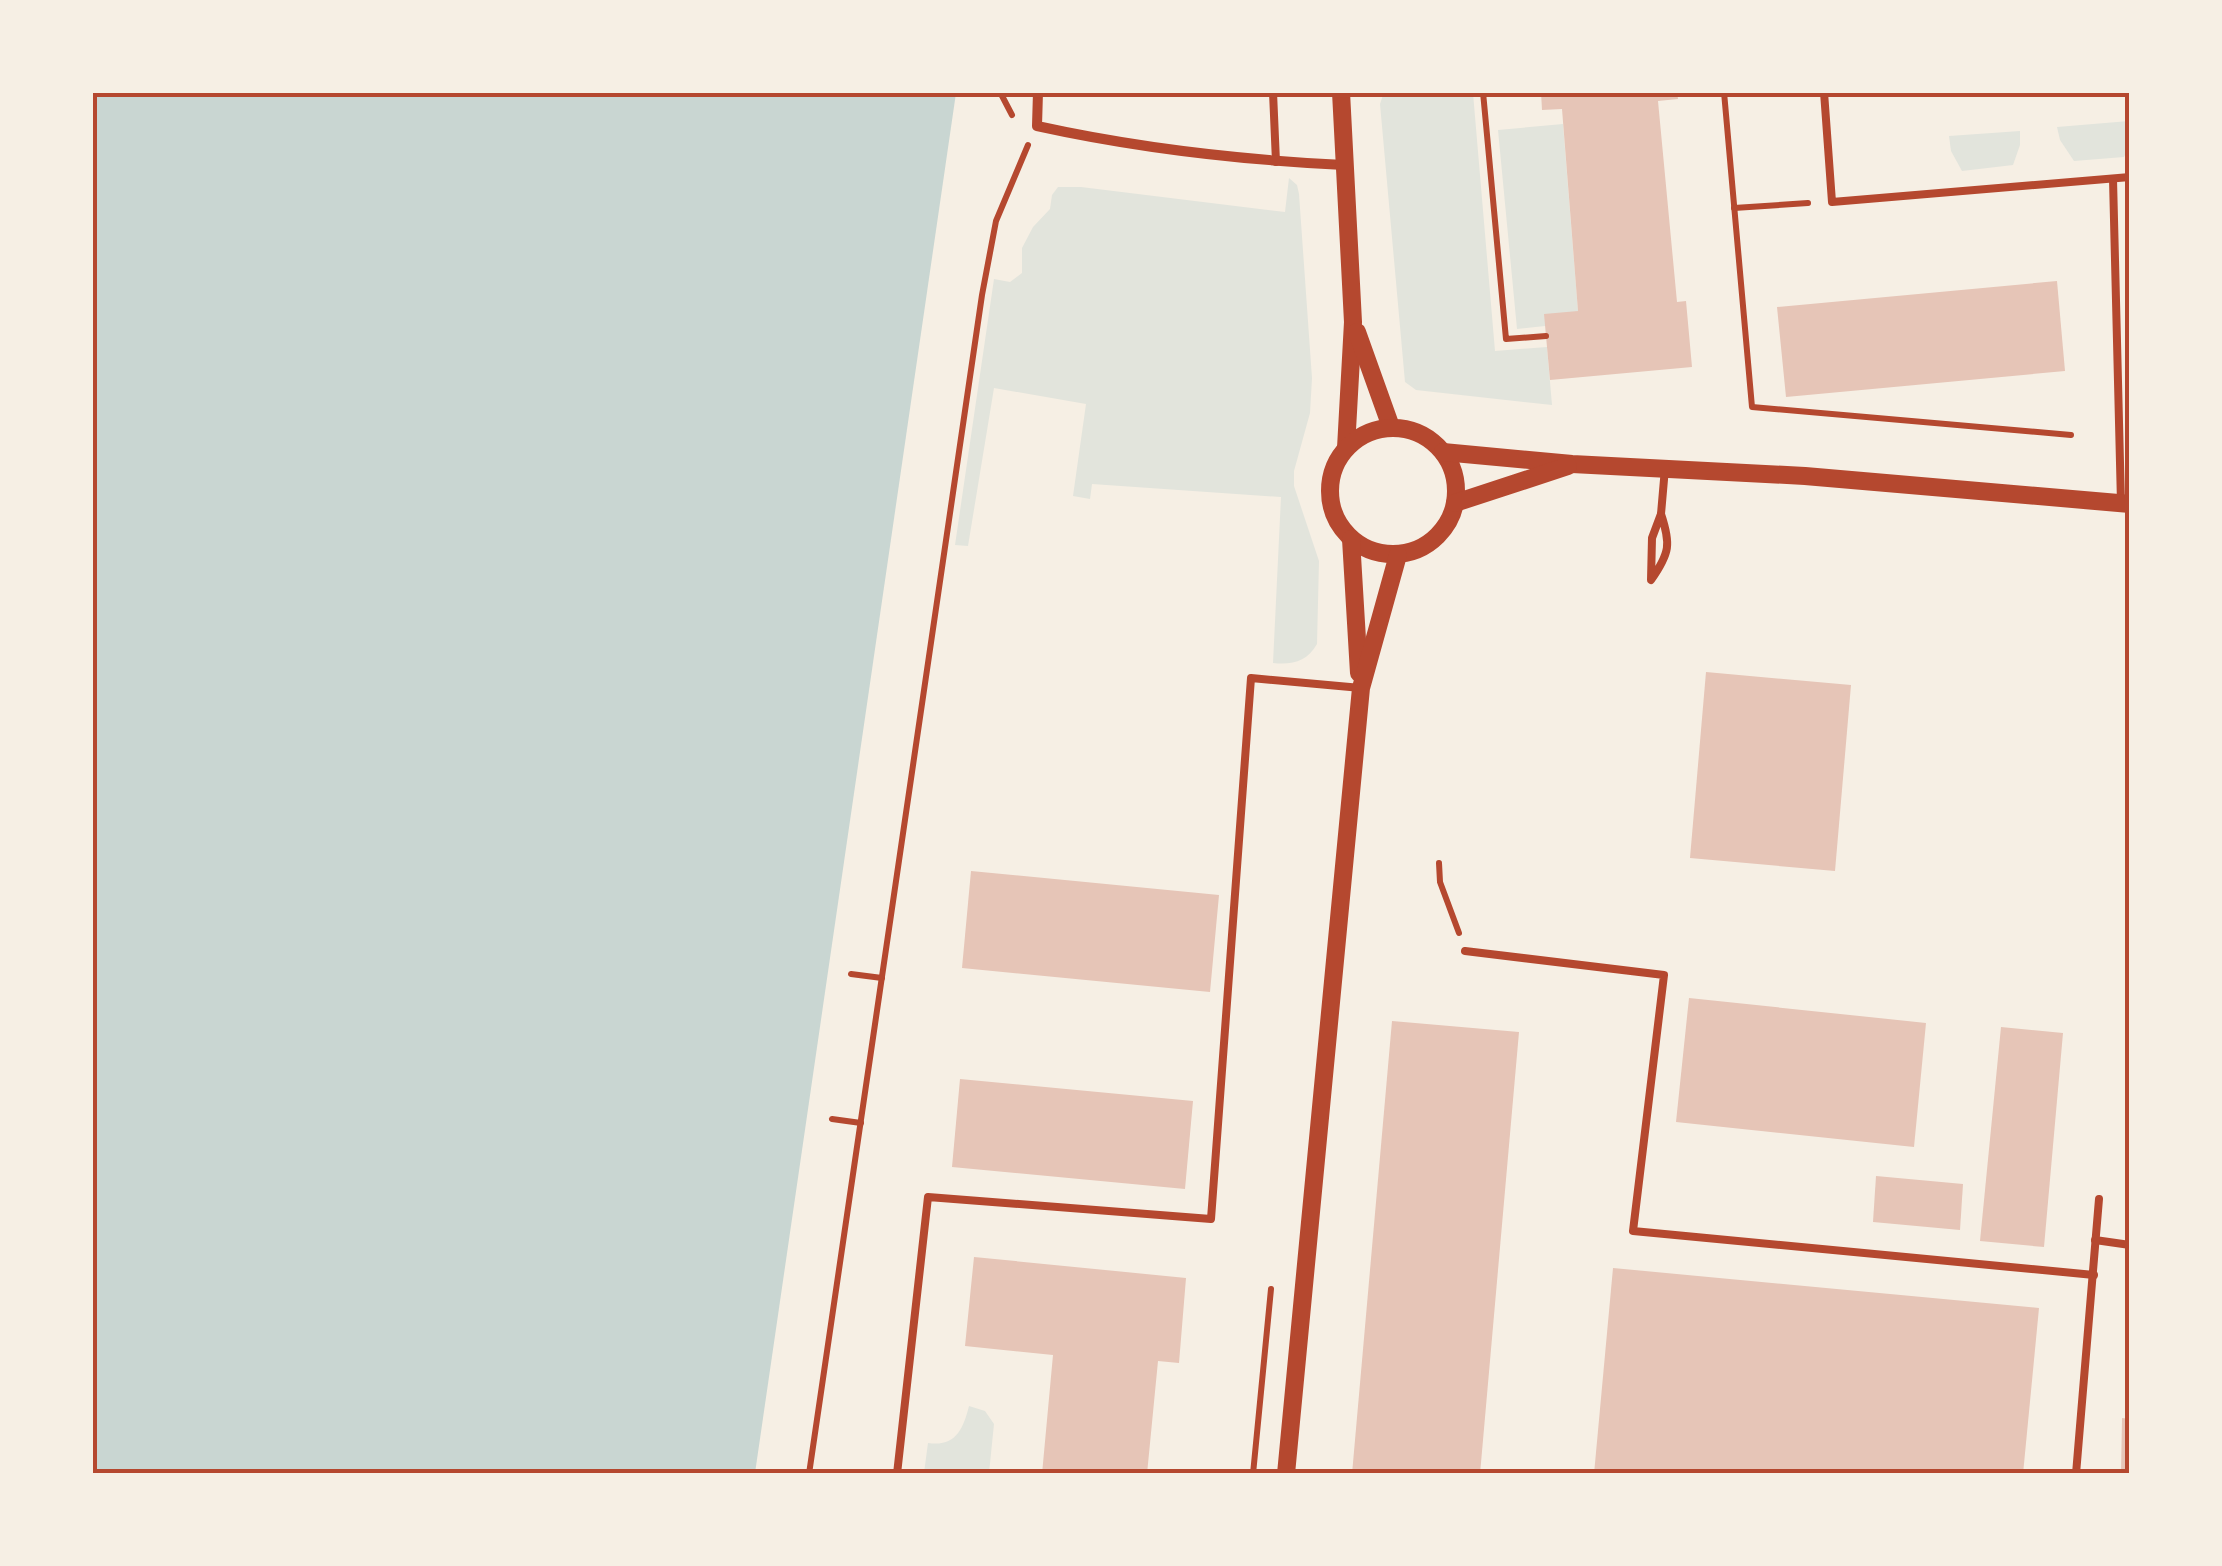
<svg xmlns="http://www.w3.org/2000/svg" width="2222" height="1566" viewBox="0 0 2222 1566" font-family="'Fira Sans',sans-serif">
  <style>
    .green { fill: #e2e4dc }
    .water { fill: #c9d6d2 }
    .building { fill: #e6c5b7 }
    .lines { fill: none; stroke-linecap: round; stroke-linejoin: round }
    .path { stroke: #b5482f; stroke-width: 6 }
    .service { stroke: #b5482f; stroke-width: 8 }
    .minor { stroke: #b5482f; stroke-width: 10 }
    .tertiary { stroke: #b5482f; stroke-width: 18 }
    .neatline { fill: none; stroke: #b5482f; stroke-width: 4 }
  </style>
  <rect width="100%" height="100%" fill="#f6efe4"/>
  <!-- green -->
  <g class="green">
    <path d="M 1384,92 L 1473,93 L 1495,351 L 1547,347 L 1552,405 L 1416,390 L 1405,382 L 1380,104 Z"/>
    <path d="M 2129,121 L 2129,147 L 2124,157 L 2074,161 L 2060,140 L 2057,127 Z"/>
    <path d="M 1563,124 L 1578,311 L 1545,326 L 1517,329 L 1498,130 Z"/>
    <path d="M 2020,131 L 2020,145 L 2013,165 L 1962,171 L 1951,151 L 1949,136 Z"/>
    <path d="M 1289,178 L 1297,185 L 1299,194 L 1312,378 L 1310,413 L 1294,471 L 1294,486 L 1319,561 L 1317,644 C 1307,662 1292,665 1273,663 L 1281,497 L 1092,484 L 1090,499 L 1073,496 L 1086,404 L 994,388 L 968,546 L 955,545 L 994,279 L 1010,282 L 1022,273 L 1022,248 L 1033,227 L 1050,209 L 1052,195 L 1058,187 L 1081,187 L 1285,212 Z"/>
    <path d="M 969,1406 L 985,1411 L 994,1424 L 989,1473 L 924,1473 L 928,1443 C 955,1447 963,1430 969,1406 Z"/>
  </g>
  <!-- water -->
  <path class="water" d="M 92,93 L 956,93 L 755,1473 L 93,1473 Z"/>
  <!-- building -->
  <g class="building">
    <path d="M 1541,92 L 1677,92 L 1678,99 L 1658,101 L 1677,302 L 1686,301 L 1692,367 L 1550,380 L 1544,314 L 1578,311 L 1562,109 L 1542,110 Z"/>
    <path d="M 2057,281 L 2065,371 L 1786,397 L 1777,307 Z"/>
    <path d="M 1706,672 L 1851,685 L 1835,871 L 1690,858 Z"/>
    <path d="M 971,871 L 1219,895 L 1210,992 L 962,968 Z"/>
    <path d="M 1689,998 L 1926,1023 L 1914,1147 L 1676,1122 Z"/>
    <path d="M 1392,1021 L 1519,1032 L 1480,1474 L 1352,1474 Z"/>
    <path d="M 2001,1027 L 2063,1033 L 2044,1247 L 1980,1241 Z"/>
    <path d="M 960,1079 L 1193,1101 L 1185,1189 L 952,1167 Z"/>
    <path d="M 1876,1176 L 1963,1184 L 1960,1230 L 1873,1222 Z"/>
    <path d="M 974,1257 L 1186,1278 L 1179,1363 L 1158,1361 L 1147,1474 L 1042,1474 L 1053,1355 L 965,1346 Z"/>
    <path d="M 1613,1268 L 2039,1308 L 2023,1474 L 1594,1474 Z"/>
    <path d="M 2122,1418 L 2130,1419 L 2130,1474 L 2121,1474 Z"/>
  </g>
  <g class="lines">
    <!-- path -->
    <g class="path">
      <path d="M 1000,92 L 1012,115"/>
      <path d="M 1483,92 L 1506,339 L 1546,336"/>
      <path d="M 1724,92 L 1752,407 L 2071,435"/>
      <path d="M 1734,208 L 1808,203"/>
      <path d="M 1439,863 L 1440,882 L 1459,933"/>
      <path d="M 851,974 L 882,978"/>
      <path d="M 832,1119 L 861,1123"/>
      <path d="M 809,1474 L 982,295 L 996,221 L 1028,145"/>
      <path d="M 1253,1474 L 1271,1289"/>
    </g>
    <!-- service -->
    <g class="service">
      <path d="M 1273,92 L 1276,162"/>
      <path d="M 1824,92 L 1832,202 L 2130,177"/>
      <path d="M 2113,179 L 2121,503"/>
      <path d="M 1661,514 C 1671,544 1670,553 1651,580 L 1652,538 Z"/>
      <path d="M 1661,514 L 1665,468"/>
      <path d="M 1465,951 L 1664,975 L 1633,1231 L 2094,1275"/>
      <path d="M 2095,1240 L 2130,1245"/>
      <path d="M 897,1474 L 928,1197 L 1211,1219 L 1251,678 L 1361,688"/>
      <path d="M 2076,1474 L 2099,1199"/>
    </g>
    <!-- minor -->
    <path class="minor" d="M 1038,92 L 1037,126 C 1137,148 1242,160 1344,165"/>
    <!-- tertiary -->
    <g class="tertiary">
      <path d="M 1341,92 L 1353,322 L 1346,448"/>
      <path d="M 1357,332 L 1391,427"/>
      <circle cx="1393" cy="491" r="63"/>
      <path d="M 1443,452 L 1572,464 L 1805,476 L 2130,504"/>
      <path d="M 1455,503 L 1568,466"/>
      <path d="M 1351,539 L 1359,673"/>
      <path d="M 1286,1474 L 1361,688 L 1398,555"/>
    </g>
  </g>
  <!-- border -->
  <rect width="2222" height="1566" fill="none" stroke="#f6efe4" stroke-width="190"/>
  <rect x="95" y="95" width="2032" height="1376" class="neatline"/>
</svg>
